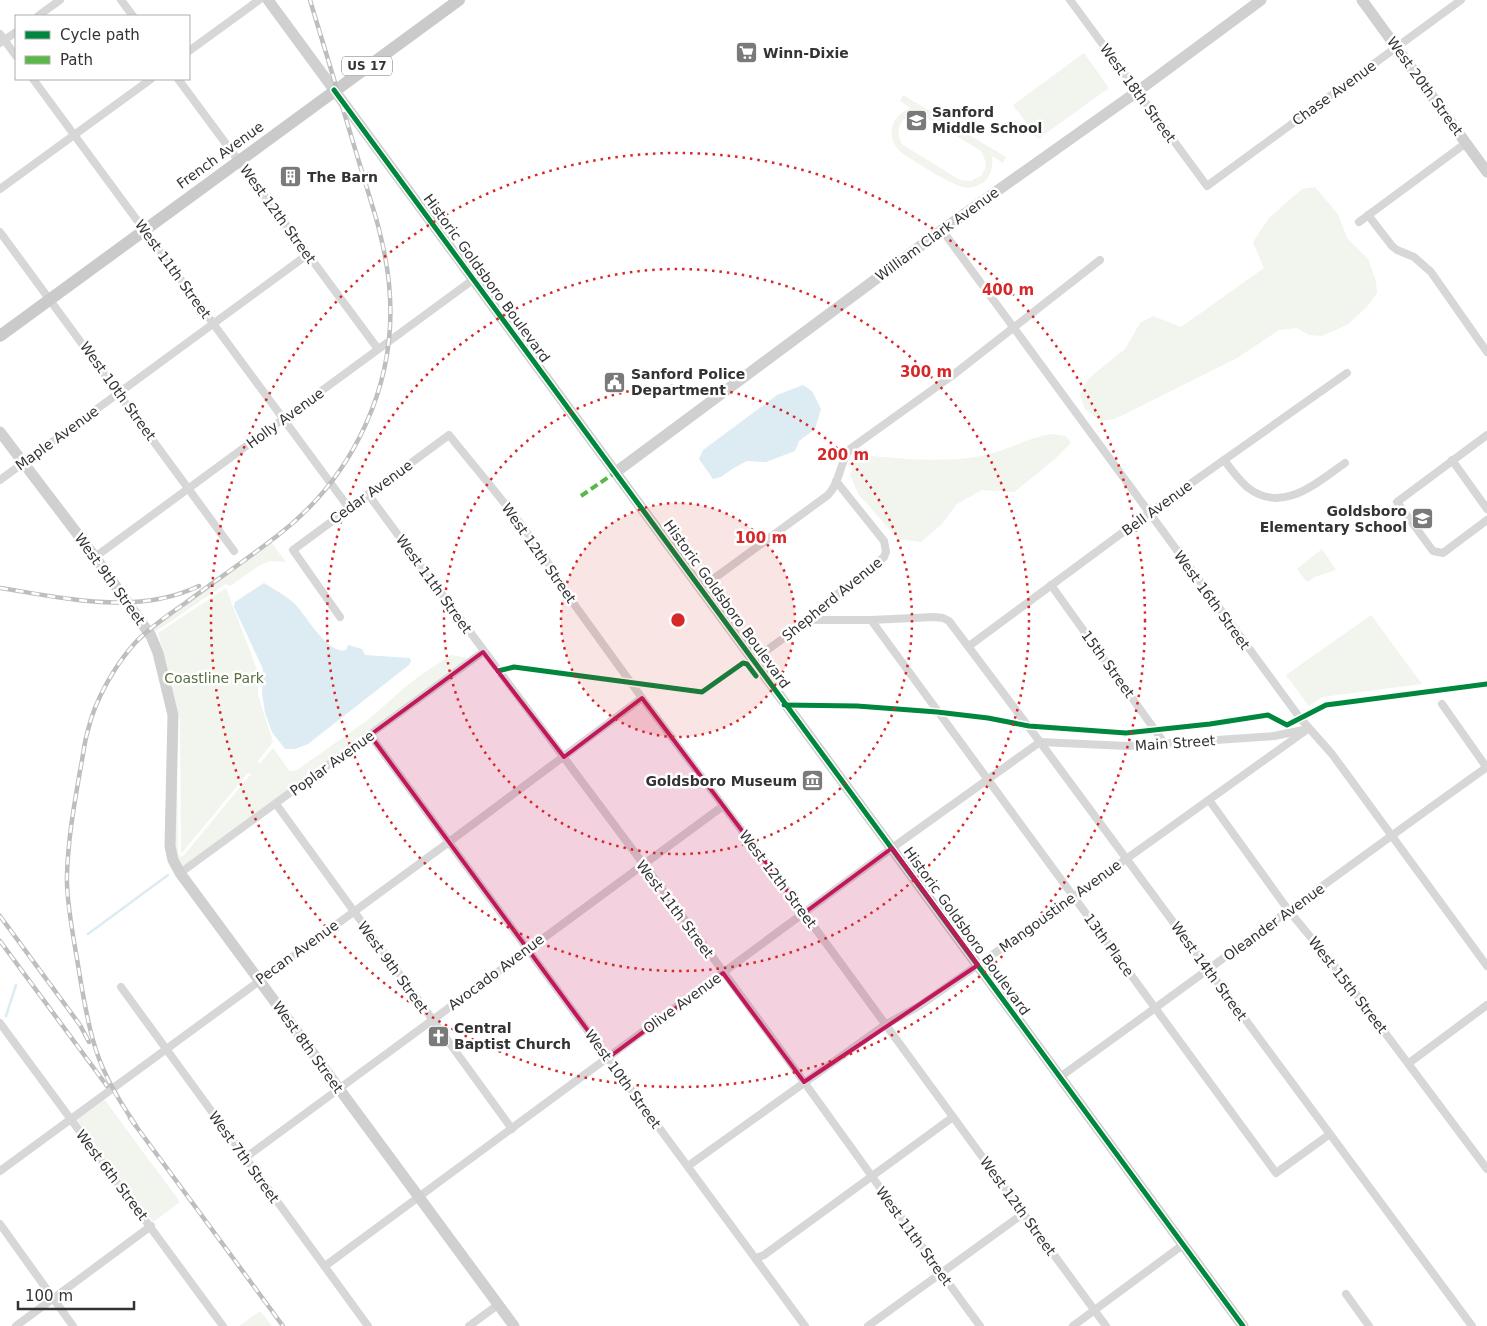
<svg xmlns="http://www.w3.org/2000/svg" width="1487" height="1326" viewBox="0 0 1487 1326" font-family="'DejaVu Sans',sans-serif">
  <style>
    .green { fill: #f1f5ed; fill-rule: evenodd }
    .water { fill: #ddebf3 }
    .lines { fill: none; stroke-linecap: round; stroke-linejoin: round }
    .stream { stroke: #ddebf3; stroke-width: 2.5 }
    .street { stroke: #d7d7d7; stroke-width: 8 }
    .secondary { stroke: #d0d0d0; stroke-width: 11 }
    .primary { stroke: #cacaca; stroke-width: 12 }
    .rail-casing { stroke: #bebebe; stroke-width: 4.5 }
    .rail { stroke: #fff; stroke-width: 2.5; stroke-dasharray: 8; stroke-linecap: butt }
    .quiet { stroke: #58b947; stroke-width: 4; stroke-dasharray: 8 4; stroke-linecap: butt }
    .cycleway-casing { stroke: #fff; stroke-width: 8 }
    .cycleway { stroke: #00873e; stroke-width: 5 }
    .marked { fill: #c2185b; fill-opacity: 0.2; stroke: #c2185b; stroke-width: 4; stroke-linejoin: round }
    .ring { fill: none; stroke: #d62828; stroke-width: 2.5; stroke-dasharray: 2.5 5 }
    .labels { text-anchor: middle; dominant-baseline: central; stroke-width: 5; stroke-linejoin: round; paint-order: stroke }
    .shield { fill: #fff; stroke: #707070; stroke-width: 1 }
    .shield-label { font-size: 12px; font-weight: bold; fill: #333 }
    .poi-label { font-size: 14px; font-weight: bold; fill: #333; stroke: #fff; text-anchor: start }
    .street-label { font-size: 14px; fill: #333; stroke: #fff }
    .park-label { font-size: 14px; fill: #56703f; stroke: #fff }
    .centre { fill: #d62828; stroke: #fff; stroke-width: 2.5 }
    .ring-label { font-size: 15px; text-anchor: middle; font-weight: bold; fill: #d62828; stroke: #fff; stroke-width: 5; stroke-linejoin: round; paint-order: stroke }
  </style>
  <rect width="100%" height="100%" fill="#fff"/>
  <!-- green -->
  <g class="green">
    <path d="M 1084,53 L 1109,88 L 1038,139 L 1013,105 Z"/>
    <path d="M 903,95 L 1006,157 L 1003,163 L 992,156 C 993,165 992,174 985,181 C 979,186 971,189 963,187 C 951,185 914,161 902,153 C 885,139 890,115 911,108 L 900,101 ZM 913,114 L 920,114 L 927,118 L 981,151 L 986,162 L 985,169 L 981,176 L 971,181 L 960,180 L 903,145 C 894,132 899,119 913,114 Z"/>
    <path d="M 1315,187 L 1338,214 L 1347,238 L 1368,259 L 1376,281 L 1377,293 L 1367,307 L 1347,325 L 1322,336 L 1309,335 L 1297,328 L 1279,330 L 1237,358 L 1115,419 L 1101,421 L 1085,409 L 1080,395 L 1089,378 L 1125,349 L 1140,323 L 1153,316 L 1181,327 L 1264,268 L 1253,242 L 1269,218 L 1302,189 Z"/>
    <path d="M 1051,434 L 1066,436 L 1071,443 L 1055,459 L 1014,492 L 982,490 L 957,504 L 942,524 L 921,542 L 898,539 L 859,495 L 850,475 L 854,463 L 862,455 C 902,459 943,463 982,456 C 1005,452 1026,438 1051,434 Z"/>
    <path d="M 271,542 L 286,562 L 271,561 L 260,565 L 230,586 L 227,584 L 224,585 L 155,632 L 152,629 L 157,624 Z"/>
    <path d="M 1322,549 L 1336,570 L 1315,577 L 1307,582 L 1297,569 Z"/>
    <path d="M 226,588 L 258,672 L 258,695 L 273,742 L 257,762 L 260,763 L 273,748 L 288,769 L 290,771 L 297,770 L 369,719 L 404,688 L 422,674 L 451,655 L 468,658 L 181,867 C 169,844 176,793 177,766 L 178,854 L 181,857 L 184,855 L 251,774 L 248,773 L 181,854 L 180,719 L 158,633 Z"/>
    <path d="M 1371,615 L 1422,684 L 1322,697 L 1309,706 L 1286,675 Z"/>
    <path d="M 104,1099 L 180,1202 L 153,1222 L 76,1119 Z"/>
    <path d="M 260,1311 L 272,1326 L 239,1326 Z"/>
  </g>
  <!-- water -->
  <g class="water">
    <path d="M 803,385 L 812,391 L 821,409 L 815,429 L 799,441 L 795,451 L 766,462 L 747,461 L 732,469 L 721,477 L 713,479 L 699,459 L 703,450 L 777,395 Z"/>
    <path d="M 264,583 C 275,590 287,596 296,605 C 307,617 328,655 346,650 L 348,645 L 362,649 L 365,655 L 410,658 L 411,661 L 409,665 L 308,744 L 295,749 L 285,749 L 272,732 L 265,713 L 262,693 L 263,669 L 234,607 L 235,602 Z"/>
  </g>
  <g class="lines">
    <!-- stream -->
    <g class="stream">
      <path d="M 88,934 L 168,875"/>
      <path d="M 6,1016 L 16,985"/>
    </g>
    <!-- street -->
    <g class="street">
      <path d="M 121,0 L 133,16"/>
      <path d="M 1070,0 L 1207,186 L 1461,0"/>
      <path d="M 38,16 L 60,0"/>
      <path d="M 0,34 L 16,56"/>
      <path d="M 0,43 L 16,32"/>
      <path d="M 189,51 L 259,0"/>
      <path d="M 33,79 L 349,508"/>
      <path d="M 178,79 L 378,349"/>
      <path d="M 0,189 L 151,79"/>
      <path d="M 1368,215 L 1392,246 L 1397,250 L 1414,257 L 1431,272 L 1487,352"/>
      <path d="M 1359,222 L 1466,143"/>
      <path d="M 942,230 L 1300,718 L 1332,754 L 1487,966"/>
      <path d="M 0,232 L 234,551"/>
      <path d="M 1487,435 L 1397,502 L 1433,551 L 1443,553 L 1487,520"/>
      <path d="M 1224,460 C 1231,469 1238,479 1247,487 C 1282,515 1316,483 1345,463"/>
      <path d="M 1452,460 L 1487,509"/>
      <path d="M 0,480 L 307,255"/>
      <path d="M 368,494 C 512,691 661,884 804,1082 C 863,1163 920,1245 980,1326"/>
      <path d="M 95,557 L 474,279"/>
      <path d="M 1051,585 L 1165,744"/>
      <path d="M 701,588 L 828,495 C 840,483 839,464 850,449 L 953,375 L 1100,260"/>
      <path d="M 340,617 L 293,550 L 449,435 C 490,486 535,536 566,593 L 642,698 L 804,913 L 1106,1326"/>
      <path d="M 809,620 L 871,620 L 934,617 L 943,618 L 949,621 L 1040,742 L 1472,1326"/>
      <path d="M 871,620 L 1276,1173 L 1330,1134"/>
      <path d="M 969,646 L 1149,513 L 1347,373"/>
      <path d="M 753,660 L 809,620 L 825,604 L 884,557 L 886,552 L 884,541 L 836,481"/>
      <path d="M 1442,704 L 1487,768"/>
      <path d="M 370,735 L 805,1326"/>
      <path d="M 1209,800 L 1289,911 L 1341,974 L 1487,1169"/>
      <path d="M 276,804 L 512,1129"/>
      <path d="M 180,873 L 483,652"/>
      <path d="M 121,987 L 368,1326"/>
      <path d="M 0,1023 L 223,1326"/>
      <path d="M 1409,1063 L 1487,1005"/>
      <path d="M 1060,1077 C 1203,974 1344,869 1487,767"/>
      <path d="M 245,1158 L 723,806"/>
      <path d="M 688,1166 L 885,1025 L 919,1006 L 978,965 L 1305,731"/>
      <path d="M 0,1171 L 449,842 L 642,698"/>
      <path d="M 0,1224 L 73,1326"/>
      <path d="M 756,1258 L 764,1255 L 953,1117"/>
      <path d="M 325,1266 L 892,848 L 1040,742 L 1127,746 L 1274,736 L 1308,729"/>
      <path d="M 1346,1294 L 1369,1326"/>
      <path d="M 16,1326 L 151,1226"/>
      <path d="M 469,1326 L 499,1304"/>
      <path d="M 868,1326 L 1024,1213"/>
      <path d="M 1073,1326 L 1184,1244"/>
    </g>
    <!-- secondary -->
    <g class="secondary">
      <path d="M 268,0 L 1243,1326"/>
      <path d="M 1362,0 L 1487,172"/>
      <path d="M 0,432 L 95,557 L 151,636 L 158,653 L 173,715 L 170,846 L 173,860 L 180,873 L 514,1326"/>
      <path d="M 616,472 L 942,230 L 1138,91 L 1261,0"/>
    </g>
    <!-- primary -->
    <path class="primary" d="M 0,336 L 459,0"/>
    <defs>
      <g id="rail">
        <path d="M 0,588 C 66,598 136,616 199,586"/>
        <path d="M 0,916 L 80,1025 L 89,1042"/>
        <path d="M 0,941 L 107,1086"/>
        <path d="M 130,1118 L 283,1326"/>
        <path d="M 135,1124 C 117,1098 101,1071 93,1040 C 85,1012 81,982 76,953 C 72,930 66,897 67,875 C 68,839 74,806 80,771 C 83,757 84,743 88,730 C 95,700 115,665 135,643 C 149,628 167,616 184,604 C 215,581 247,559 277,536 C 354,477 399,382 389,284 C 387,262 382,240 376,218 L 310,0"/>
      </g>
    </defs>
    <!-- rail casing -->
    <use href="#rail" class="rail-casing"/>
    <!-- rail -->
    <use href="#rail" class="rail"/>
    <!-- quiet -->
    <path class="quiet" d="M 581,496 L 616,472"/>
    <defs>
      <g id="cycleway">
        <path d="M 334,90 L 1243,1326"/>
        <path d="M 498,671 L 514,667 L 702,692 L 743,663 L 747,664 L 756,676"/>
        <path d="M 784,705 L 857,706 L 937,712 L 988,718 L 1029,726 L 1126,733 L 1210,724 L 1268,715 L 1287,725 L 1326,705 L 1487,684"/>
      </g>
    </defs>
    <!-- cycleway casing -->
    <use href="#cycleway" class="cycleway-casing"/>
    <!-- cycleway -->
    <use href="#cycleway" class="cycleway"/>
  </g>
  <!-- marked area -->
  <path class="marked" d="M 483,652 L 564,757 L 642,698 L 804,913 L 892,848 L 978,965 L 804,1082 L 723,973 L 608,1058 L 370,735 Z"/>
  <!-- distance rings -->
  <circle cx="678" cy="620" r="117" fill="#d62828" fill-opacity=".12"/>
  <g class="ring">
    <circle cx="678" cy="620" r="117"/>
    <circle cx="678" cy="620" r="234"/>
    <circle cx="678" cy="620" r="351"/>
    <circle cx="678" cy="620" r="467"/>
  </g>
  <!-- icons -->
  <defs>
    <symbol id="supermarket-square" viewBox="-11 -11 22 22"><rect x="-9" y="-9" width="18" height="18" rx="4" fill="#7a7a7a" stroke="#fff"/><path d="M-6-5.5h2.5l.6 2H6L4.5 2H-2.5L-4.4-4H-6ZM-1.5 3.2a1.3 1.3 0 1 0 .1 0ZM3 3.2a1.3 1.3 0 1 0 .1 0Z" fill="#fff"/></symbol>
    <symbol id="school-square" viewBox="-11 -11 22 22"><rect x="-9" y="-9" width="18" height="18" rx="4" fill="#7a7a7a" stroke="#fff"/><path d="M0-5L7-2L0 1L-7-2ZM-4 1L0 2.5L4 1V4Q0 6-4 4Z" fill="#fff"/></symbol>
    <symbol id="building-square" viewBox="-11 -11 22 22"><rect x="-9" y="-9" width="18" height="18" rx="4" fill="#7a7a7a" stroke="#fff"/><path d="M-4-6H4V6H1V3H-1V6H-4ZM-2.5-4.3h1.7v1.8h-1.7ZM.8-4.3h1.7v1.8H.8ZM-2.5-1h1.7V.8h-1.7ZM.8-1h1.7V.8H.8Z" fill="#fff"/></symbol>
    <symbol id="civic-square" viewBox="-11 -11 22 22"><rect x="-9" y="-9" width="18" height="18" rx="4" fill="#7a7a7a" stroke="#fff"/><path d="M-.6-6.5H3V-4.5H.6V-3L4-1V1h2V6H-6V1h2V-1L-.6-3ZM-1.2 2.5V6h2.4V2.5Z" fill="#fff"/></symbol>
    <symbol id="museum-square" viewBox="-11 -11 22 22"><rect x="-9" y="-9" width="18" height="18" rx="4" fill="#7a7a7a" stroke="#fff"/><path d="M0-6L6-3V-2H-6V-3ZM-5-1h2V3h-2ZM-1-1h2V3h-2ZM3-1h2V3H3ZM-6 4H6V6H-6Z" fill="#fff"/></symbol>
    <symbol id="church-square" viewBox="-11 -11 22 22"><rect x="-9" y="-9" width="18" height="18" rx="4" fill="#7a7a7a" stroke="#fff"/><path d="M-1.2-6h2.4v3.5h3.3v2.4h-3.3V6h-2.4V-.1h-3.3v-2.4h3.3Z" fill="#fff"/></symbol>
  </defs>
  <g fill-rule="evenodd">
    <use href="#supermarket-square" x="734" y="40" width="25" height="25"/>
    <use href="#school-square" x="904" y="108" width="25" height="25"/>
    <use href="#building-square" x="278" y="164" width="25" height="25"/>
    <use href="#civic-square" x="602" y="370" width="25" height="25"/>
    <use href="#school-square" x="1410" y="506" width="25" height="25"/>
    <use href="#museum-square" x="800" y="768" width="25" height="25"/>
    <use href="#church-square" x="426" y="1024" width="25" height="25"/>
  </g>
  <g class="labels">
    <!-- shield labels -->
    <rect class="shield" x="342" y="56.5" width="50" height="19" rx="4"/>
    <g class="shield-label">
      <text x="367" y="66">US 17</text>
    </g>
    <!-- poi labels -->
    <g class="poi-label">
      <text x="763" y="53">Winn-Dixie</text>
      <text x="932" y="112">Sanford<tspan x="932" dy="16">Middle School</tspan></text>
      <text x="307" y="177">The Barn</text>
      <text x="631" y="374">Sanford Police<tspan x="631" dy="16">Department</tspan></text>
      <text x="1407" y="511" text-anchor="end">Goldsboro<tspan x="1407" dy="16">Elementary School</tspan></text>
      <text x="797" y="781" text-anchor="end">Goldsboro Museum</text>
      <text x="454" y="1028">Central<tspan x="454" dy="16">Baptist Church</tspan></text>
    </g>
    <!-- street labels -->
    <g class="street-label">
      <text transform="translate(1425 86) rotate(54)">West 20th Street</text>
      <text transform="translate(1138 93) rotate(54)">West 18th Street</text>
      <text transform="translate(1334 93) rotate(-36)">Chase Avenue</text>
      <text transform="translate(220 155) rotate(-36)">French Avenue</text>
      <text transform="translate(278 214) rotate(54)">West 12th Street</text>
      <text transform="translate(937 234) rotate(-36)">William Clark Avenue</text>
      <text transform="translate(173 269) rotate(54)">West 11th Street</text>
      <text transform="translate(487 278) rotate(54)">Historic Goldsboro Boulevard</text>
      <text transform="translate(118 391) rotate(54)">West 10th Street</text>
      <text transform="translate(285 418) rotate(-36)">Holly Avenue</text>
      <text transform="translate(57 438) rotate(-36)">Maple Avenue</text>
      <text transform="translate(371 492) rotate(-36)">Cedar Avenue</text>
      <text transform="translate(1157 508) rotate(-36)">Bell Avenue</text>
      <text transform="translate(539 553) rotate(55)">West 12th Street</text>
      <text transform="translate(110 579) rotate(54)">West 9th Street</text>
      <text transform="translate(434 584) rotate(54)">West 11th Street</text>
      <text transform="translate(832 599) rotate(-39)">Shepherd Avenue</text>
      <text transform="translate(1212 600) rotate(54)">West 16th Street</text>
      <text transform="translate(727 604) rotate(54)">Historic Goldsboro Boulevard</text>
      <text transform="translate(1108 664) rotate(54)">15th Street</text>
      <text transform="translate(1175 743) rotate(-4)">Main Street</text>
      <text transform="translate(332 763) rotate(-36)">Poplar Avenue</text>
      <text transform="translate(778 879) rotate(53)">West 12th Street</text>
      <text transform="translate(1060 906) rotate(-36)">Mangoustine Avenue</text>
      <text transform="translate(675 909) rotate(53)">West 11th Street</text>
      <text transform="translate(1274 922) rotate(-36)">Oleander Avenue</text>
      <text transform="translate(967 931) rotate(54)">Historic Goldsboro Boulevard</text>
      <text transform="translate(1109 945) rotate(54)">13th Place</text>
      <text transform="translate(297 952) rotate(-36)">Pecan Avenue</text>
      <text transform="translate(393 967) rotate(54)">West 9th Street</text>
      <text transform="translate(1209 971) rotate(54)">West 14th Street</text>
      <text transform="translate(496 972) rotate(-37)">Avocado Avenue</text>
      <text transform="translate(1348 985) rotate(52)">West 15th Street</text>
      <text transform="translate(682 1003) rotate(-36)">Olive Avenue</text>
      <text transform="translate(308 1047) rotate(54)">West 8th Street</text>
      <text transform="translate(623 1079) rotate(54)">West 10th Street</text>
      <text transform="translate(244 1157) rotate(54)">West 7th Street</text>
      <text transform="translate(112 1175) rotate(53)">West 6th Street</text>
      <text transform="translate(1018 1206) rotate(54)">West 12th Street</text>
      <text transform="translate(914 1236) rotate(54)">West 11th Street</text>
    </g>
    <!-- park labels -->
    <g class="park-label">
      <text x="214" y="678">Coastline Park</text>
    </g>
  </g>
  <circle cx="678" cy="620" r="8" class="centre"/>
  <g class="ring-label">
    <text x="1008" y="295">400 m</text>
    <text x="926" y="377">300 m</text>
    <text x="843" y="460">200 m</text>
    <text x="761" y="543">100 m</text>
  </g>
  <!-- legend -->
  <rect x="15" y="15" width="175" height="65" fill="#ffffff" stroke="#adadad"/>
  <rect x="25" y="31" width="25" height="8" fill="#00873e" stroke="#adadad"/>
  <text x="60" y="40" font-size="15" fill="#333333">Cycle path</text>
  <rect x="25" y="56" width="25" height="8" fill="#58b947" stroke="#adadad"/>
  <text x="60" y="65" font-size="15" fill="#333333">Path</text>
  <!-- scale -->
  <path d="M18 1301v8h116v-8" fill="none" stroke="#333333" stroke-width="2.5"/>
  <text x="25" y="1301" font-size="15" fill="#333333" stroke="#ffffff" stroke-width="4" paint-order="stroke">100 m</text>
</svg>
